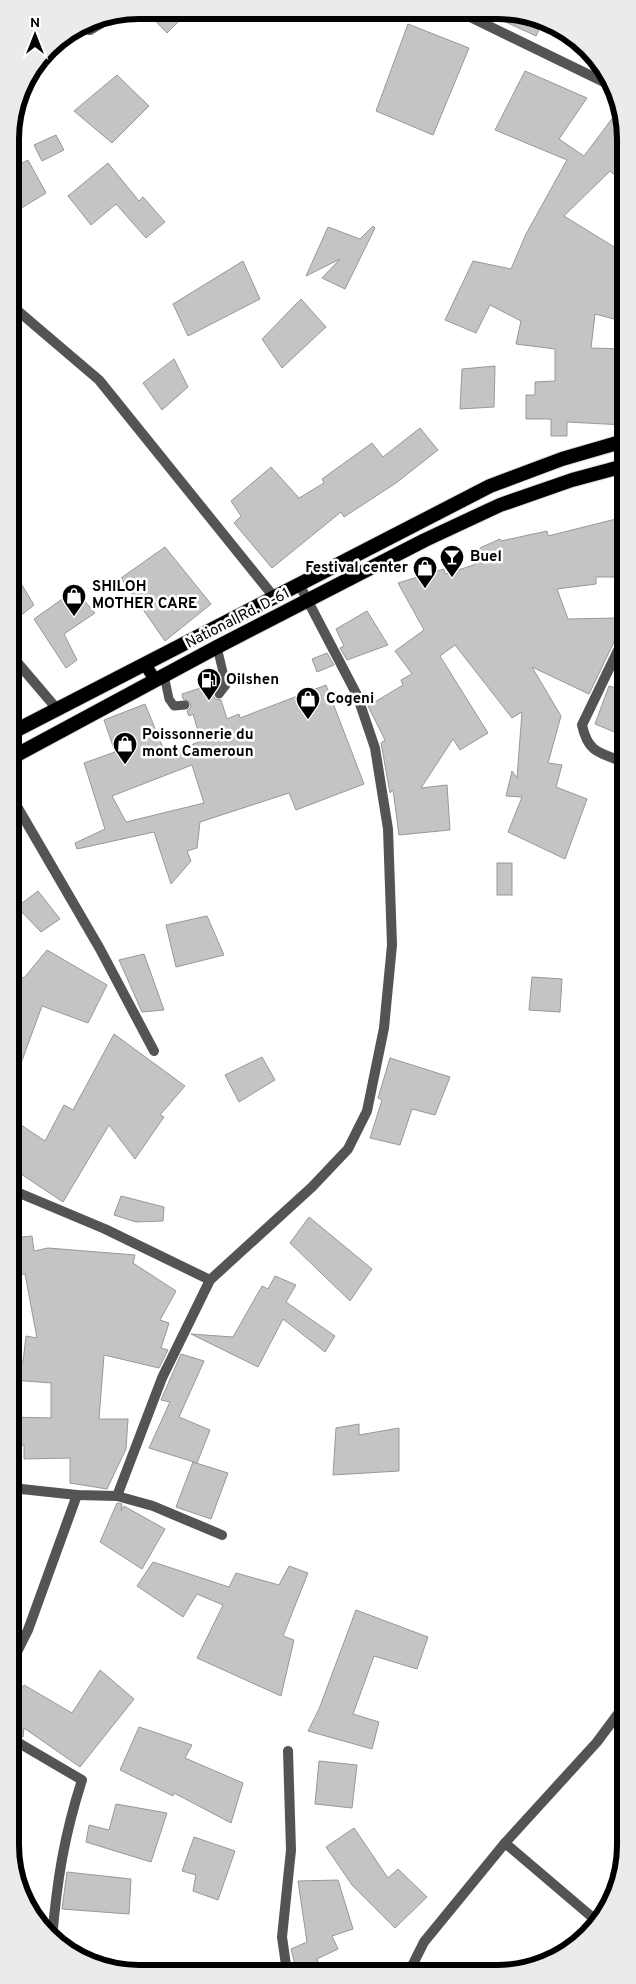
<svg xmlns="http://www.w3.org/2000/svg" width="636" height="1984" viewBox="0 0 636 1984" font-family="Overpass,sans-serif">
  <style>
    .building { fill: #c4c4c4; stroke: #989898; fill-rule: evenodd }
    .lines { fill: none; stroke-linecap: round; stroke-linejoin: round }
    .primary-casing { stroke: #dbdbdb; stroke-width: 14 }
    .trunk-casing { stroke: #dbdbdb; stroke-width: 16 }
    .service { stroke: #545454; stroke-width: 9 }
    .minor { stroke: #545454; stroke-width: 10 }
    .primary { stroke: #000; stroke-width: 12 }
    .trunk { stroke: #000; stroke-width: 14 }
    .labels { text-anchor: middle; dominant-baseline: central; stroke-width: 5; stroke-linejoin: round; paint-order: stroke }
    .poi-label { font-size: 15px; font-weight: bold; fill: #000; stroke: #fff; text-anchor: start }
    .street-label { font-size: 15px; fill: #000; stroke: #fff }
    .rim { fill: none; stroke: #000; stroke-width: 6 }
  </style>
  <rect width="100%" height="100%" fill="#fff"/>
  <!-- building -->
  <g class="building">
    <path d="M 145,10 L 190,10 L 167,33 Z"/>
    <path d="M 484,12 L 523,13 L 542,23 L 536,36 Z"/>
    <path d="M 408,24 L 469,48 L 433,135 L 376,111 Z"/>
    <path d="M 525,71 L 587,98 L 559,139 L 584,156 L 620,108 L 624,114 L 624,183 L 610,171 L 564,216 L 624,253 L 624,282 L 614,319 L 595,314 L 591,348 L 624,349 L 624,425 L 567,422 L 567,436 L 551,436 L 551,419 L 526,419 L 526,395 L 535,395 L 535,382 L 555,381 L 555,349 L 516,344 L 521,321 L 490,305 L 476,333 L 445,320 L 473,261 L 511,269 L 526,234 L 567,160 L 495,130 Z"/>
    <path d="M 117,75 L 149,106 L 112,143 L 74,111 Z"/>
    <path d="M 56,135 L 64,150 L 42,161 L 34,145 Z"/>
    <path d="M 28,160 L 46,193 L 10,215 L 10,169 Z"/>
    <path d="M 108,163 L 139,201 L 143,197 L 165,222 L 146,238 L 116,204 L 91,225 L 68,196 Z"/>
    <path d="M 373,226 L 375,228 L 345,289 L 322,278 L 340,259 L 306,276 L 328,227 L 360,239 Z"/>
    <path d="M 243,261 L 260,299 L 188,336 L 173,304 Z"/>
    <path d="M 301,299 L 326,327 L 282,368 L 262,339 Z"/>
    <path d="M 174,359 L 188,387 L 162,410 L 143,383 Z"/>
    <path d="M 495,366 L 494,407 L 460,409 L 462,369 Z"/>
    <path d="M 420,428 L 438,450 L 396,483 L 344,517 L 341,512 L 272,568 L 234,523 L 241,516 L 231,501 L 271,467 L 299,498 L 324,483 L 322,479 L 372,443 L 383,457 Z"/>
    <path d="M 624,517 L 624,577 L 596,577 L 596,584 L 557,589 L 568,619 L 617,618 L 616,638 L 589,694 L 532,667 L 561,716 L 548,763 L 562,765 L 556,787 L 587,799 L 565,859 L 508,832 L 522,797 L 506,796 L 512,771 L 517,778 L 522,712 L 512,718 L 455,645 L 440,656 L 488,733 L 460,750 L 453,739 L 421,788 L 447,785 L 450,830 L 399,835 L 393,790 L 390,793 L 381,743 L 385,740 L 368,706 L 403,685 L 401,680 L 412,674 L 395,651 L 424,630 L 398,583 L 444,569 L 445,574 L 474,565 L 480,548 L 500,539 L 501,541 L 547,531 L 548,536 Z"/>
    <path d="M 165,547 L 211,604 L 165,641 L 121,578 Z"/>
    <path d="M 11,567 L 34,605 L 11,623 Z"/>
    <path d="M 75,590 L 95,613 L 64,634 L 77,660 L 66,668 L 34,619 Z"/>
    <path d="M 367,611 L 388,645 L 347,660 L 340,648 L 344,646 L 336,629 Z"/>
    <path d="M 327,653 L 334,665 L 317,672 L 312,659 Z"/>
    <path d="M 216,683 L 213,696 L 216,699 L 221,700 L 227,719 L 239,714 L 240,718 L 326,685 L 364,784 L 296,810 L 289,793 L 200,822 L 197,848 L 187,851 L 191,861 L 171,884 L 154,832 L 77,849 L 75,843 L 105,829 L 84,763 L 115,752 L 104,720 L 145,704 L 166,755 L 201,741 L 193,714 L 189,716 L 187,711 L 191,707 L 190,702 L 183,699 L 182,694 ZM 192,765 L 204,803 L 126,822 L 112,796 Z"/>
    <path d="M 609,686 L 624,690 L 624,736 L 595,724 Z"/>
    <rect x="497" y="863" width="15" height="32"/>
    <path d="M 38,891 L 60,919 L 41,932 L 17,907 Z"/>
    <path d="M 207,916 L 224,955 L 176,967 L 166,925 Z"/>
    <path d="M 47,950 L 107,985 L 88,1023 L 42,1006 L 13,1085 L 11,1084 L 11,972 L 24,978 Z"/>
    <path d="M 144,954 L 164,1010 L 142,1012 L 119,960 Z"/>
    <path d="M 532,977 L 562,979 L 560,1012 L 529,1010 Z"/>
    <path d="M 114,1034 L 185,1086 L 160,1115 L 164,1117 L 135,1159 L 109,1125 L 63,1202 L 12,1168 L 12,1119 L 45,1141 L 64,1105 L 73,1110 Z"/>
    <path d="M 262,1057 L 275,1080 L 239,1102 L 225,1075 Z"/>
    <path d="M 390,1058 L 450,1077 L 435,1115 L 412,1109 L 400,1145 L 370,1138 L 382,1100 L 378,1098 Z"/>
    <path d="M 121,1196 L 164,1207 L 163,1221 L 136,1222 L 114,1215 Z"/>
    <path d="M 309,1217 L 372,1269 L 350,1301 L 290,1243 Z"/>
    <path d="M 32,1236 L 34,1251 L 48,1248 L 135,1255 L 133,1263 L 176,1291 L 160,1320 L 169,1323 L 161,1348 L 168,1350 L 159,1368 L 104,1355 L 99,1419 L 128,1419 L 126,1449 L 107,1489 L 70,1483 L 70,1458 L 24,1459 L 24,1445 L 12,1445 L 12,1417 L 51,1418 L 51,1383 L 12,1380 L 12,1362 L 23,1362 L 26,1336 L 37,1338 L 25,1274 L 12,1275 L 12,1238 Z"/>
    <path d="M 275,1276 L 296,1285 L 286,1302 L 335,1336 L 325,1352 L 283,1319 L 258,1367 L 191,1334 L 233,1337 L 262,1286 L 268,1289 Z"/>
    <path d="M 181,1354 L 204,1361 L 179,1417 L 210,1430 L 197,1463 L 149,1448 L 170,1402 L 161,1400 Z"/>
    <path d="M 359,1424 L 359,1435 L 399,1428 L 399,1471 L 333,1475 L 336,1428 Z"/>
    <path d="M 193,1462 L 228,1473 L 211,1519 L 176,1507 Z"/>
    <path d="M 117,1503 L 122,1504 L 121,1511 L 124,1506 L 165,1529 L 142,1569 L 100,1542 Z"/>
    <path d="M 153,1562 L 229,1587 L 236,1573 L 279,1585 L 289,1566 L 308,1573 L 283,1636 L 294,1640 L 281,1696 L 197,1658 L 223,1605 L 197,1594 L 183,1617 L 137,1586 Z"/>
    <path d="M 356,1610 L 428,1637 L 417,1669 L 374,1656 L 353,1714 L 379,1722 L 372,1749 L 308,1731 L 319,1709 Z"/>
    <path d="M 100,1670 L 134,1699 L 80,1767 L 24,1728 L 23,1737 L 12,1732 L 12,1701 L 24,1685 L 72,1713 Z"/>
    <path d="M 139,1727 L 192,1745 L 185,1758 L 243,1783 L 231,1823 L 174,1793 L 173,1796 L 120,1770 Z"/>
    <path d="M 319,1761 L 357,1765 L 352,1808 L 315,1804 Z"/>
    <path d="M 116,1804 L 167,1813 L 151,1862 L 86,1842 L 89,1825 L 109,1830 Z"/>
    <path d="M 354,1828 L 388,1878 L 398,1869 L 427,1897 L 395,1928 L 352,1885 L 326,1847 Z"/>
    <path d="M 194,1837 L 235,1851 L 218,1900 L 193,1891 L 196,1875 L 182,1871 Z"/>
    <path d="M 67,1872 L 131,1879 L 129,1914 L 62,1909 Z"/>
    <path d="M 338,1880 L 353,1929 L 332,1936 L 338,1949 L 317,1959 L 319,1965 L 304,1972 L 297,1972 L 291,1949 L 307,1942 L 298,1881 Z"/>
  </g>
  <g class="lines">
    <defs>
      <path id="primary" d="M 145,664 L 155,680"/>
      <g id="trunk">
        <path d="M 11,733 L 490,486 L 562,459 L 624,441"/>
        <path d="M 11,758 L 217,647 L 425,540 L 500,505 L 572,480 L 624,466"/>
      </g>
    </defs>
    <!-- primary casing -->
    <use href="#primary" class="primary-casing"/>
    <!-- trunk casing -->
    <use href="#trunk" class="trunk-casing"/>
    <!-- service -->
    <g class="service">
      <path d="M 217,647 L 226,685 L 219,694"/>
      <path d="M 164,675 L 169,699 L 174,706 L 185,705"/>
    </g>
    <!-- minor -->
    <g class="minor">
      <path d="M 460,12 L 608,84"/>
      <path d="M 76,28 L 90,30 L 115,15"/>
      <path d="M 11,305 L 99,380 L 274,597"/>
      <path d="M 624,630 L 623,640 L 582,725 C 588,753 600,753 624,762"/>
      <path d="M 11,655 L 57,709"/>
      <path d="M 11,796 L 100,949 L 154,1051"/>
      <path d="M 12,1190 L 105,1229 L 210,1280"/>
      <path d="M 12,1488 L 77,1495 L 117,1496 L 153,1506 L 222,1535"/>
      <path d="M 117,1496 L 162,1378 L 210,1280 L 312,1187 L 348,1149 L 367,1111 L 384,1028 L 392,945 L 388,829 L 375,748 L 357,695 L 299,584"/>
      <path d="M 12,1662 L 28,1630 L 77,1495"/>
      <path d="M 12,1739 L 82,1780 C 64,1836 57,1880 52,1939"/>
      <path d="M 505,1843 L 599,1923"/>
      <path d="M 287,1972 L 282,1937 L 291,1850 L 288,1751"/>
      <path d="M 409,1972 L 424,1942 L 505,1843 L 597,1742 L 626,1703"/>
    </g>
    <!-- primary -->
    <use href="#primary" class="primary"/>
    <!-- trunk -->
    <use href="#trunk" class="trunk"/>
  </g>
  <!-- icons -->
  <defs>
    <symbol id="bar-pin" viewBox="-11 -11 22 30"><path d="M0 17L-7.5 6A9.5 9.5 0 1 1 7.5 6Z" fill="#000" stroke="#fff"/><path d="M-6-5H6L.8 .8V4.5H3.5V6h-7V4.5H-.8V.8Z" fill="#fff"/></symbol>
    <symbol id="shop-pin" viewBox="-11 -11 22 30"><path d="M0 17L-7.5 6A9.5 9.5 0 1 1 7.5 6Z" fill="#000" stroke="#fff"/><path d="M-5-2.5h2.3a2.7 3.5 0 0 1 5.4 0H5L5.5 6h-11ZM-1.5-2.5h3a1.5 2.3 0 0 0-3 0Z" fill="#fff"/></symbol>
    <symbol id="fuel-pin" viewBox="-11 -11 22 30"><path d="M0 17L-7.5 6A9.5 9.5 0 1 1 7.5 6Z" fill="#000" stroke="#fff"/><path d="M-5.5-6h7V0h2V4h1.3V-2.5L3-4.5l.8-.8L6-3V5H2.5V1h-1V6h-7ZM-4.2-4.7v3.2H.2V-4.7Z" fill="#fff"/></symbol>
  </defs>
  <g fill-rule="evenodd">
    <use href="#bar-pin" x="438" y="543" width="28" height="38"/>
    <use href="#shop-pin" x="411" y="554" width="28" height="38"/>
    <use href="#shop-pin" x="60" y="582" width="28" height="38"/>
    <use href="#fuel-pin" x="195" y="666" width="28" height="38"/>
    <use href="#shop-pin" x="294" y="685" width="28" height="38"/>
    <use href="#shop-pin" x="111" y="730" width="28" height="38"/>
  </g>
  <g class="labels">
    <!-- poi labels -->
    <g class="poi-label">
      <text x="470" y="557">Buel</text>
      <text x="408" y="568" text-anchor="end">Festival center</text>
      <text x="92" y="587">SHILOH<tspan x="92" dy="17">MOTHER CARE</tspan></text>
      <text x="226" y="680">Oilshen</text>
      <text x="326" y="699">Cogeni</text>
      <text x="142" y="735">Poissonnerie du<tspan x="142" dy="17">mont Cameroun</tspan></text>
    </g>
    <!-- street labels -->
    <g class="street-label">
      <text transform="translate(238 619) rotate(-27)">National Rd. D-61</text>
    </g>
  </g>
  <!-- crop -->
  <path d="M0 0H636V1984H0ZM139 19H497A120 120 0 0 1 617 139V1845A120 120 0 0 1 497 1965H139A120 120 0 0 1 19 1845V139A120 120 0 0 1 139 19Z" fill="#ebebeb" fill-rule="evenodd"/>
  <path class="rim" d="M139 19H497A120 120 0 0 1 617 139V1845A120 120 0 0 1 497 1965H139A120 120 0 0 1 19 1845V139A120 120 0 0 1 139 19Z"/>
  <!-- north arrow -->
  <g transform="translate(35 35)" stroke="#ffffff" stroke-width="4" paint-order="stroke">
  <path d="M0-4L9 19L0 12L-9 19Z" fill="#000000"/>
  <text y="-8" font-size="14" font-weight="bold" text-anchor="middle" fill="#000000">N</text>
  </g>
</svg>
